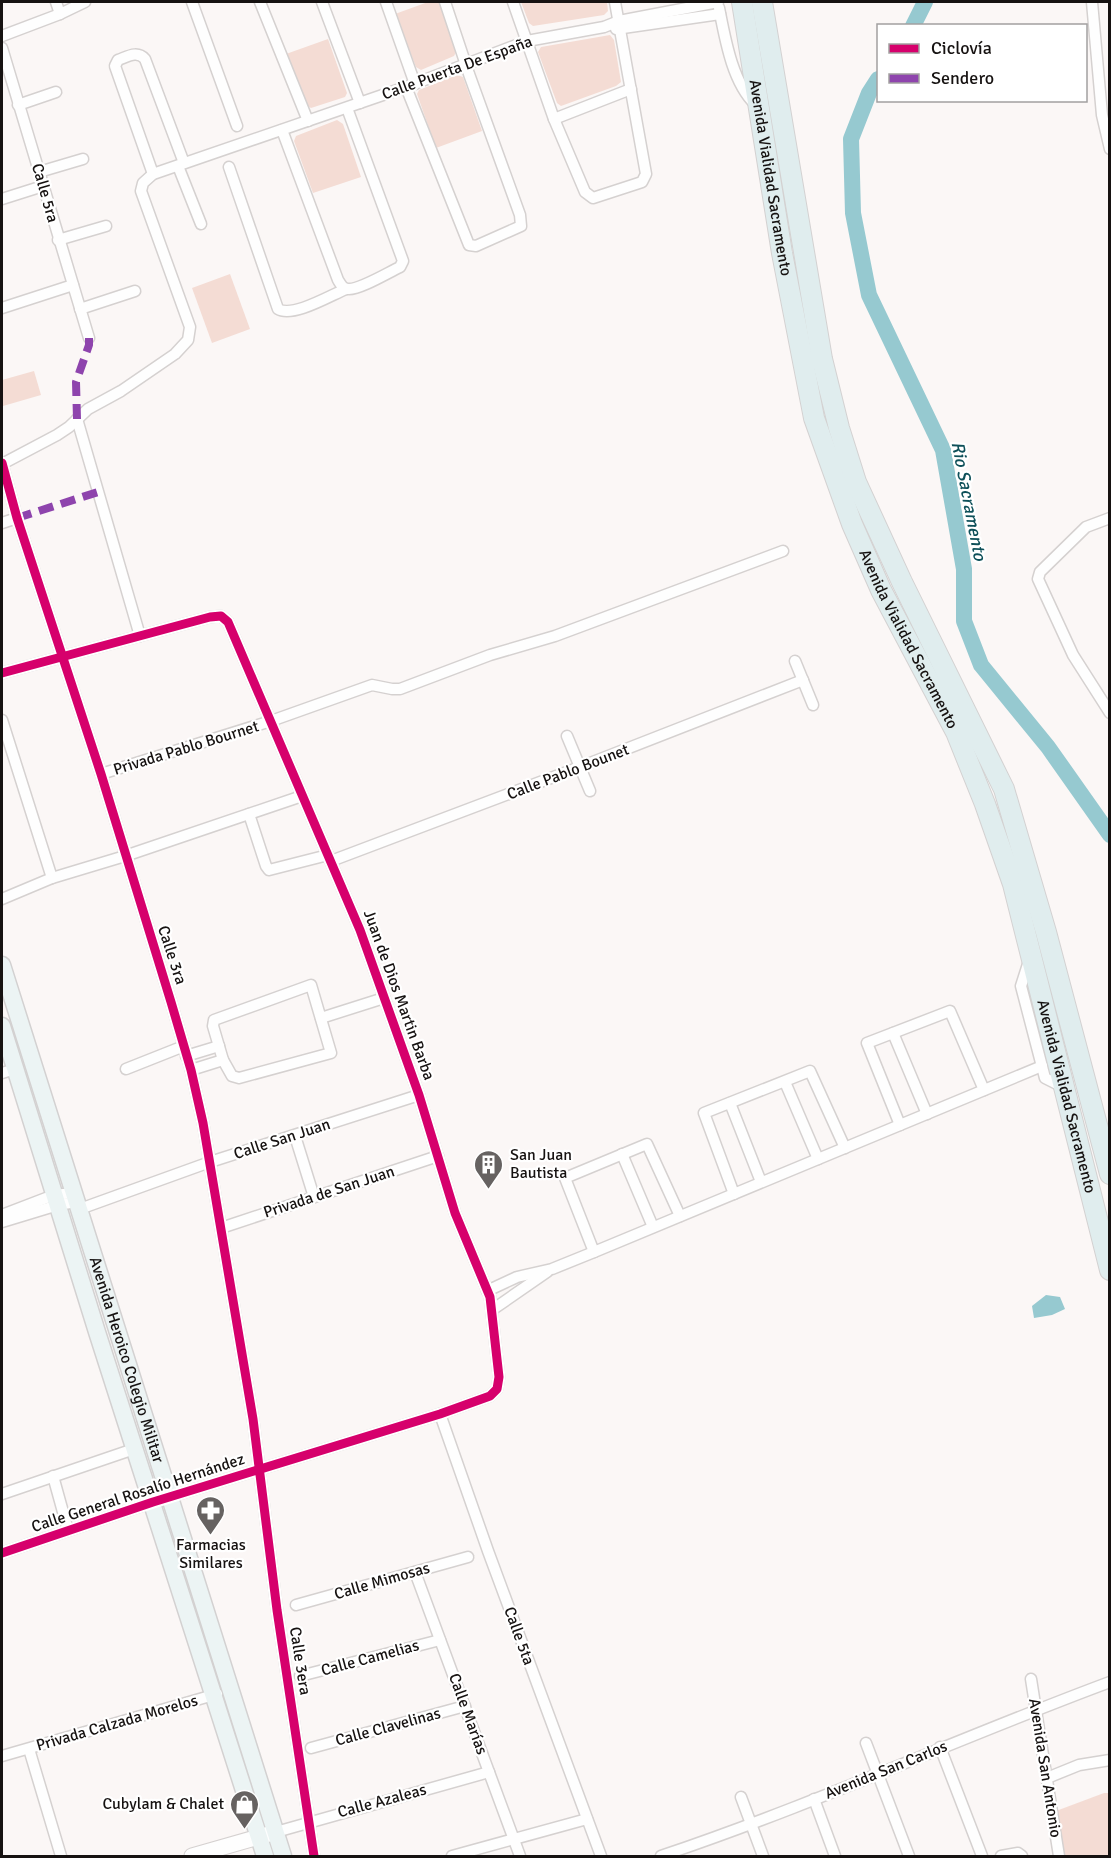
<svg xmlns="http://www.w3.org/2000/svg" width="1111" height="1858" viewBox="0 0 1111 1858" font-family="Signika,sans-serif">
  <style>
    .green { fill: #f4dcd4 }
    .water { fill: #96c9d0 }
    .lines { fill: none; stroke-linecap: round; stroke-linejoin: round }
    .river { stroke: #96c9d0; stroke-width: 16 }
    .street-casing { stroke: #d5d1d0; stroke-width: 13 }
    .secondary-casing { stroke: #d5d1d0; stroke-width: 17 }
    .primary-casing { stroke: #d3d1d1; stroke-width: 19 }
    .highway-casing { stroke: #d3d1d1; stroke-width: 22 }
    .street { stroke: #fefefe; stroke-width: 10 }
    .secondary { stroke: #fefefe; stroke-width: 15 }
    .primary { stroke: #ecf4f4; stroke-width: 16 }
    .highway { stroke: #e0edee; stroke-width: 20 }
    .quiet { stroke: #8e44ad; stroke-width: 8; stroke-dasharray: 15 8; stroke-linecap: butt }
    .cycleway-casing { stroke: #fff; stroke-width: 13 }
    .cycleway { stroke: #d6006c; stroke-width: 9 }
    .labels { text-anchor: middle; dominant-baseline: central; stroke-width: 4.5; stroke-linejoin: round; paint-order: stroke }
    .street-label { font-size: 16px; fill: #161211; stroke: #fff }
    .poi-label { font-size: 16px; fill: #161211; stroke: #fff; text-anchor: start }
    .water-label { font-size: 18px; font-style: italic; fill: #0e5059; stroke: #fff }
  </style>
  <rect width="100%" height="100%" fill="#fbf7f6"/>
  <!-- green -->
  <g class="green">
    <path d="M 428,2 L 439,2 L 456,52 L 454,56 L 421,70 L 416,67 L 395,14 Z"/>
    <path d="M 521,2 L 607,2 L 608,11 L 604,15 L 533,26 L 529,23 Z"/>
    <path d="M 610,35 L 614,40 L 621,82 L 616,86 L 561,106 L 557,103 L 538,52 L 541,47 Z"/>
    <path d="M 328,39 L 347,93 L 345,97 L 311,108 L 306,105 L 286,54 Z"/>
    <path d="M 457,75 L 463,77 L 482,131 L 436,148 L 417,94 L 419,90 Z"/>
    <path d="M 337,120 L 343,124 L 361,177 L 313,193 L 294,141 L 296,136 Z"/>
    <path d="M 230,274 L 250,329 L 212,343 L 192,288 Z"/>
    <path d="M 34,371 L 41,395 L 3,406 L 2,380 Z"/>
    <path d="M 1104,1793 L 1109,1793 L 1109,1856 L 1063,1856 L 1056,1811 Z"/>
  </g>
  <!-- water -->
  <path class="water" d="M 1046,1295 L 1060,1297 L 1065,1309 L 1052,1315 L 1034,1318 L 1032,1306 Z"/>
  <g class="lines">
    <!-- river -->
    <g class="river">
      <path d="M 913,26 L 925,2"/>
      <path d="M 878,79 L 869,93 L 851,139 L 853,213 L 869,295 L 943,450 L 964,569 L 964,621 L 981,665 L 1048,747 L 1110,835"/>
    </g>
    <defs>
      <g id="street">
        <path d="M 56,2 L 60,14"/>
        <path d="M 192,2 L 237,126"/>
        <path d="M 260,2 L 308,121"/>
        <path d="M 322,2 L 360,103"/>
        <path d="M 386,2 L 415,84"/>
        <path d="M 513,2 L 554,119 L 585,192 L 593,198 L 636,184 L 642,182 L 646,174 L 615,2"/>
        <path d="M 1092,2 L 1102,115 L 1110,149"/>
        <path d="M 719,8 C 725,38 732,82 755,104"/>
        <path d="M 616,29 L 720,14"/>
        <path d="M 2,36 L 60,14 L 85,2"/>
        <path d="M 2,48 L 89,338"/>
        <path d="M 406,87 L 469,245 L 476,246 L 521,226 L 520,215 L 469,74 L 445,2"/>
        <path d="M 18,105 L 56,92"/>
        <path d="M 554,119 L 631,89"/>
        <path d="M 282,130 L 338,280 C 341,285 343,289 349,289 C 361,289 389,272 400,267 L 403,261 L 347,108"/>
        <path d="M 178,166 L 201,224"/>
        <path d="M 229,167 L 278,309 C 293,318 331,295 346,289"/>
        <path d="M 39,172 L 83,159"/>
        <path d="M 153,174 L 115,66 L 118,60 C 127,57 137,50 145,59 L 184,163"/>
        <path d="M 2,199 L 43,186"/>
        <path d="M 58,240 L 106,226"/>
        <path d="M 2,308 L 73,285"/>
        <path d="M 80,309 L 135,291"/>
        <path d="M 77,419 L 140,636"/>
        <path d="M 2,463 L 17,518 L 101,774 L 171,1002 L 191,1070 L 203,1123 L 253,1419 L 277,1610 L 314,1856"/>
        <path d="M 2,464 L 57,435 L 69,427 L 88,409 L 121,391 L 175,354 L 188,340 L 190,327 L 141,191 L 143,183 L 153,174 L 406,87 L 527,41 L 604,27 L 619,21 L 718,2"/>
        <path d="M 1110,518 L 1086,527 L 1040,572 L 1038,579 L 1073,655 L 1110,713"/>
        <path d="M 2,523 L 17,518"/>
        <path d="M 795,661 L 813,705"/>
        <path d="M 2,673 L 210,617 L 221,616 L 228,622 L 360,930 L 419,1095 L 455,1213 L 490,1297 L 499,1377 L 497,1389 L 490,1396 L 440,1414 L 153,1502 L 2,1553"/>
        <path d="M 2,720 L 52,878"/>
        <path d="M 567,736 L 590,791"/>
        <path d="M 101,774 L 271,721 L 372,685 L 392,689 L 400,689 L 490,655 L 555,636 L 783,551"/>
        <path d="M 249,814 L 266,866 L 269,870 L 328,855"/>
        <path d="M 331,861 L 580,767 L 803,680"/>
        <path d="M 2,899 L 52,878 L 125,856 L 302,796"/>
        <path d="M 1029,961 L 1021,986 L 1045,1078 L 1065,1088"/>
        <path d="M 311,985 L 331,1053 L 239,1078 L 232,1076 L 223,1060 L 213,1026 L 214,1020 Z"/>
        <path d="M 321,1018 L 384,998"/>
        <path d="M 893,1033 L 927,1114"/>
        <path d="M 186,1056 L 219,1046"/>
        <path d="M 126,1069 L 184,1046"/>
        <path d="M 191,1070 L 223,1060"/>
        <path d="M 2,1073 L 15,1069"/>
        <path d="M 785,1082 L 818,1159"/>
        <path d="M 730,1103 L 761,1182"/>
        <path d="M 900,1125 L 867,1043 L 950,1011 L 984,1090"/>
        <path d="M 295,1136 L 314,1197"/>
        <path d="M 622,1154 L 653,1227"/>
        <path d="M 734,1194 L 704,1113 L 810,1071 L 845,1148"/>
        <path d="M 77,1210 L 210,1162 L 419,1095"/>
        <path d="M 2,1215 L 54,1195 L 73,1193"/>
        <path d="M 2,1222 L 58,1205 L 76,1202"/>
        <path d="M 221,1228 L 438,1156"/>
        <path d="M 594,1252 L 565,1178 L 647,1144 L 680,1216"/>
        <path d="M 487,1291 L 517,1277 L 552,1269 L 594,1252 L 1042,1066"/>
        <path d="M 492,1310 L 547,1272"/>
        <path d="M 440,1414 L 488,1551 L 601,1856"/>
        <path d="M 53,1476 L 68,1530"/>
        <path d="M 2,1494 L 134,1449"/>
        <path d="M 415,1572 L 520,1856"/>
        <path d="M 296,1605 L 468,1557"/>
        <path d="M 300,1676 L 440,1640"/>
        <path d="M 1031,1679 L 1059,1856"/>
        <path d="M 866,1743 L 909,1856"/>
        <path d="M 940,1747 L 982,1856"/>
        <path d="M 311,1748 L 465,1706"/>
        <path d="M 29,1749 L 61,1856"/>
        <path d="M 2,1756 L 217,1694"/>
        <path d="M 1047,1778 L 1079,1765 L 1110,1760"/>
        <path d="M 741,1797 L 763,1856"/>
        <path d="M 814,1799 L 835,1856"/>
        <path d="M 276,1832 L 489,1772"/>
        <path d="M 452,1856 L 587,1819"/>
        <path d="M 661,1856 C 813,1805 959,1738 1110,1682"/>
        <path d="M 1001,1856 L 1018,1853 L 1022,1856"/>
      </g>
      <path id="secondary" d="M 192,1856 L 276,1832"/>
      <g id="primary">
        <path id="s1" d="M 2,965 L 283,1856"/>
        <path d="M 2,1026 L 97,1332 L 265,1856"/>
      </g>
      <g id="highway">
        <path id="s2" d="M 742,2 L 782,253 L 814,418 L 852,524 L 881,590 L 956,732 L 985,804 L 1013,884 L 1110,1270"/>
        <path d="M 762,2 L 822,359 L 839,428 L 856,482 L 902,582 L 1004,789 L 1046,932 L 1110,1174"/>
      </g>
    </defs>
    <!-- street casing -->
    <use href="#street" class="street-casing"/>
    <!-- secondary casing -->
    <use href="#secondary" class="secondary-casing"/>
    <!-- primary casing -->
    <use href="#primary" class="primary-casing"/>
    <!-- highway casing -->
    <use href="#highway" class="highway-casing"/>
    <!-- street -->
    <use href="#street" class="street"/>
    <!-- secondary -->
    <use href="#secondary" class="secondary"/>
    <!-- primary -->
    <use href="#primary" class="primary"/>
    <!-- highway -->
    <use href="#highway" class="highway"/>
    <!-- quiet -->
    <g class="quiet">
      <path d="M 77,419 L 76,382 L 89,345 L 89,338"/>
      <path d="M 17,518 L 98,492"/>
    </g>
    <defs>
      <g id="cycleway">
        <path d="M 2,463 L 17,518 L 101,774 L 171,1002 L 191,1070 L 203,1123 L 253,1419 L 277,1610 L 314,1856"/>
        <path d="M 2,673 L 210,617 L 221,616 L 228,622 L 360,930 L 419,1095 L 455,1213 L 490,1297 L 499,1377 L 497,1389 L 490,1396 L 440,1414 L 153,1502 L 2,1553"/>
      </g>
    </defs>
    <!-- cycleway casing -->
    <use href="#cycleway" class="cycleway-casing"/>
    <!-- cycleway -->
    <use href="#cycleway" class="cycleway"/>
  </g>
  <!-- icons -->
  <defs>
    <symbol id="building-pin" viewBox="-11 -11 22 30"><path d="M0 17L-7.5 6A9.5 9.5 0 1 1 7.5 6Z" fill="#666261" stroke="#fff"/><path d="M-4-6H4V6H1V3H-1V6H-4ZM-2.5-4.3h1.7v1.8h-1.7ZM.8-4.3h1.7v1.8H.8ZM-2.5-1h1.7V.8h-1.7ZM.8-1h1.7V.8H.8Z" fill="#fff"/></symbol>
    <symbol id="pharmacy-pin" viewBox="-11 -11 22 30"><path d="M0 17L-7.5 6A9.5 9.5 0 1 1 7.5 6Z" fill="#666261" stroke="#fff"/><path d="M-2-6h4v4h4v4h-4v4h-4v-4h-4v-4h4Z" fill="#fff"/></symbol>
    <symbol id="shop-pin" viewBox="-11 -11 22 30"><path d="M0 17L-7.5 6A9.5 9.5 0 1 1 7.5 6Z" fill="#666261" stroke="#fff"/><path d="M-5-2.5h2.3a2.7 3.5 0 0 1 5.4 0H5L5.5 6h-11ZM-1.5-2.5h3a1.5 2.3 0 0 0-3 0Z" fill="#fff"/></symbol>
  </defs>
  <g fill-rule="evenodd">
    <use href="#building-pin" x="472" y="1148" width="33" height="45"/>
    <use href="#pharmacy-pin" x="194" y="1494" width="33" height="45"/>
    <use href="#shop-pin" x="228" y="1788" width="33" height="45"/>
  </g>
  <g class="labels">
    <!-- street labels -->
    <g class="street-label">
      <text transform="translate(457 68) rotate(-20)">Calle Puerta De España</text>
      <text stroke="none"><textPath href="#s2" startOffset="178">Avenida Vialidad Sacramento</textPath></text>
      <text transform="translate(45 193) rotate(74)">Calle 5ra</text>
      <text stroke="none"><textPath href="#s2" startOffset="663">Avenida Vialidad Sacramento</textPath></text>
      <text transform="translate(186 748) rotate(-17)">Privada Pablo Bournet</text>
      <text transform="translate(568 772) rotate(-21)">Calle Pablo Bounet</text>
      <text transform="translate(172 955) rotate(72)">Calle 3ra</text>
      <text transform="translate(399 995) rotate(70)">Juan de Dios Martin Barba</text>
      <text stroke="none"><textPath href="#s2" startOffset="1149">Avenida Vialidad Sacramento</textPath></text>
      <text transform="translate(282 1139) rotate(-18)">Calle San Juan</text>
      <text transform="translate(329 1192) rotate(-18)">Privada de San Juan</text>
      <text stroke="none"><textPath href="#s1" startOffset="414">Avenida Heroico Colegio Militar</textPath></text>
      <text transform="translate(138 1493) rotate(-18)">Calle General Rosalío Hernández</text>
      <text transform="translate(382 1581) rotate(-16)">Calle Mimosas</text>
      <text transform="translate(519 1636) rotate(70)">Calle 5ta</text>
      <text transform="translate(370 1658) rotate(-15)">Calle Camelias</text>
      <text transform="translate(300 1661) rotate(81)">Calle 3era</text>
      <text transform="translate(468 1714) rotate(70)">Calle Marías</text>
      <text transform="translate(117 1723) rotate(-16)">Privada Calzada Morelos</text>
      <text transform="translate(388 1727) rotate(-15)">Calle Clavelinas</text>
      <text transform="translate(1045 1768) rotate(81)">Avenida San Antonio</text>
      <text transform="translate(886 1770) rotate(-22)">Avenida San Carlos</text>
      <text transform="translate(382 1801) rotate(-15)">Calle Azaleas</text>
    </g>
    <!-- poi labels -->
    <g class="poi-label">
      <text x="510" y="1155">San Juan<tspan x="510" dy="18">Bautista</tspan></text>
      <text x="211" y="1545" text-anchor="middle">Farmacias<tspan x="211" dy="18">Similares</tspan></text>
      <text x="224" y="1804" text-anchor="end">Cubylam &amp; Chalet</text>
    </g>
    <!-- water labels -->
    <g class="water-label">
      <text transform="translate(969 501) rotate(79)">Rio Sacramento</text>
    </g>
  </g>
  <!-- border -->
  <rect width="1111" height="1858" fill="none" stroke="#161211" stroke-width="6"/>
  <!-- legend -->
  <rect x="877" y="24" width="210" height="78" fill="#ffffff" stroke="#a2a0a0" stroke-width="1.5"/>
  <rect x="889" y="44" width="30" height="9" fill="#d6006c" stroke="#a2a0a0" stroke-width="1.5"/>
  <text x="931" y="54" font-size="18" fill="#161211">Ciclovía</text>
  <rect x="889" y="74" width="30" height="9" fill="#8e44ad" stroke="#a2a0a0" stroke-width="1.5"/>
  <text x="931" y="84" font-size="18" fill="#161211">Sendero</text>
</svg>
